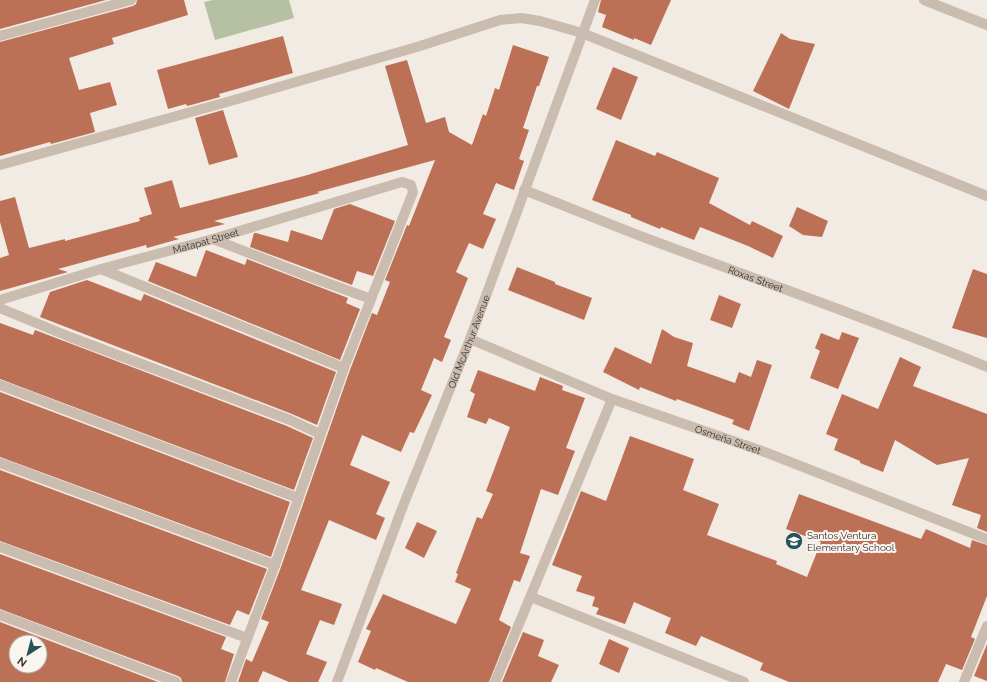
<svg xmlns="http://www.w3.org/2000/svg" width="987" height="682" viewBox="0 0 987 682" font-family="Raleway,sans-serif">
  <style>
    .green { fill: #b6c0a3 }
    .building { fill: #bc7157; fill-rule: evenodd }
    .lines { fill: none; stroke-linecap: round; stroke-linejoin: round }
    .minor { stroke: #cabcaf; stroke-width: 10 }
    .labels { text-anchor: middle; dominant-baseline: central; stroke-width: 4; stroke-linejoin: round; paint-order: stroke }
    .street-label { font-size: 10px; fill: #39312c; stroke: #faf5ef }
    .poi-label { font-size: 10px; fill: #39312c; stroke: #faf5ef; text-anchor: start }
  </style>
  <rect width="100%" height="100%" fill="#f2ebe3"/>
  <!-- green -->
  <path class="green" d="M 213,0 L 289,0 L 294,18 L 215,40 L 204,2 Z"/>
  <!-- building -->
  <g class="building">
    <path d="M 0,0 L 106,0 L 0,29 Z"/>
    <path d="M 137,0 L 184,0 L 188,15 L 112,38 L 114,44 L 69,58 L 79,90 L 110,82 L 117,105 L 90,113 L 95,132 L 51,144 L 50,142 L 0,156 L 0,42 L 133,6 L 136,4 Z"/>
    <path d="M 601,0 L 671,0 L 651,45 L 634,38 L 634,40 L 602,27 L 606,15 L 598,12 Z"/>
    <path d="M 781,33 L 790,39 L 815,44 L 789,109 L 753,91 Z"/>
    <path d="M 283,36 L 293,73 L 219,94 L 220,97 L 191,105 L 187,106 L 186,104 L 168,109 L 157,70 Z"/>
    <path d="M 513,45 L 549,57 L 539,86 L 537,86 L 523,128 L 529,130 L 519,159 L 524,161 L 514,190 L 496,183 L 483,214 L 496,219 L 483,249 L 469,243 L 456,272 L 468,278 L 444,337 L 451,340 L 442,362 L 434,358 L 421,390 L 432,395 L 414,433 L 410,432 L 401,452 L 362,435 L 350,465 L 390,482 L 376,514 L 385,518 L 376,540 L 329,520 L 301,590 L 342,604 L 334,625 L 320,620 L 306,654 L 327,662 L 318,682 L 289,682 L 263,671 L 258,682 L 238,682 L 246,659 L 252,662 L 269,622 L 261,619 L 281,567 L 350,370 L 372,313 L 377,315 L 390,282 L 385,280 L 407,225 L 409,226 L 435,160 L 317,192 L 320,193 L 214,221 L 225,224 L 173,237 L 179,239 L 147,248 L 146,245 L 58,269 L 68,272 L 0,291 L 0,258 L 9,255 L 0,222 L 0,201 L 15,197 L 29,248 L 65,239 L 65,241 L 140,221 L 139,218 L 152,214 L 144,188 L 172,180 L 180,208 L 304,176 L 408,145 L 385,66 L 407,60 L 426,123 L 445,117 L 449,132 L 472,145 L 483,114 L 486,116 L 495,88 L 499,90 Z"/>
    <path d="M 613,67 L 638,77 L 621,120 L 596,109 Z"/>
    <path d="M 223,110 L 238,157 L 209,165 L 195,118 Z"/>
    <path d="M 616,140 L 655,156 L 657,152 L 719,178 L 709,203 L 750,225 L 752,221 L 783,236 L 773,258 L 748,246 L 700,227 L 694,240 L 661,227 L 660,229 L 631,217 L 631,215 L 592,200 Z"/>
    <path d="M 350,204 L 395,221 L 373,276 L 357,271 L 352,285 L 250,247 L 254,233 L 256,233 L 288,242 L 291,230 L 322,240 L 334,209 Z"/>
    <path d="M 797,207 L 828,221 L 822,237 L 803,235 L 789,226 Z"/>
    <path d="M 206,250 L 245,265 L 247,259 L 348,298 L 346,303 L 360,309 L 340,360 L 148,281 L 156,262 L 196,277 Z"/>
    <path d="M 517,267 L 555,282 L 555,284 L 592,298 L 584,320 L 508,290 Z"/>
    <path d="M 973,269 L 987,274 L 987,338 L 952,328 Z"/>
    <path d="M 87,280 L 141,301 L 144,294 L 336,372 L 317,425 L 292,414 L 40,317 L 50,292 Z"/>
    <path d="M 719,295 L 741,304 L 732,328 L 710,320 Z"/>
    <path d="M 0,323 L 33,335 L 35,330 L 287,426 L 313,438 L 294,490 L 0,379 Z"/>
    <path d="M 662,329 L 674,337 L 693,343 L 687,366 L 735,383 L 739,372 L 751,377 L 757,360 L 772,365 L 749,431 L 732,424 L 734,420 L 677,399 L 676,401 L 640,387 L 639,390 L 603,372 L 615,347 L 651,364 Z"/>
    <path d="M 842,332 L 859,338 L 838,389 L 810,378 L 820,351 L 815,348 L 821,333 L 839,340 Z"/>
    <path d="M 900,357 L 921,367 L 913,386 L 987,414 L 987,532 L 977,528 L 981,515 L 952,505 L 969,458 L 937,465 L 895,440 L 883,472 L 860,463 L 860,461 L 834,450 L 838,439 L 826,434 L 842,394 L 878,409 Z"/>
    <path d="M 478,370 L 535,391 L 540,377 L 563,386 L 562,390 L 585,398 L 566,448 L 575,451 L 558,495 L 541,489 L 520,553 L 530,556 L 520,582 L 514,580 L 499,620 L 511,627 L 489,682 L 408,682 L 376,668 L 375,670 L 358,662 L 371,631 L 366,629 L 383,594 L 456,624 L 471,589 L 455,582 L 458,574 L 456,573 L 477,517 L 482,519 L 493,494 L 486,491 L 510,427 L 489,418 L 486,424 L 467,417 L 475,394 L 470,391 Z"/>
    <path d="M 0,392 L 290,502 L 271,557 L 0,457 Z"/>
    <path d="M 630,436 L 694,459 L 683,490 L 719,504 L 707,535 L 777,561 L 776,564 L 807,577 L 821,542 L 786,529 L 799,494 L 921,539 L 926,529 L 970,548 L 972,540 L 987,545 L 987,596 L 971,637 L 975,639 L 962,670 L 946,664 L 938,682 L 789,682 L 760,670 L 763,663 L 701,636 L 696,646 L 665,633 L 671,618 L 634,602 L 625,624 L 596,614 L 599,608 L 592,606 L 595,597 L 576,591 L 582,576 L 552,565 L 581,491 L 606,501 Z"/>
    <path d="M 0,470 L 267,569 L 249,615 L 237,610 L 230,625 L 0,541 Z"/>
    <path d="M 417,522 L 437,531 L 424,558 L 405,548 Z"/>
    <path d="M 0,554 L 226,637 L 221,649 L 234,654 L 225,682 L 182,682 L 181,678 L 178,676 L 0,609 Z"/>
    <path d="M 0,622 L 158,682 L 0,682 ZM 16,642 L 40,642 L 40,666 L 16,666 Z"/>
    <path d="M 523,632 L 544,640 L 538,656 L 559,665 L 551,682 L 502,682 Z"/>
    <path d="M 609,639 L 629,648 L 619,673 L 599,664 Z"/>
    <path d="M 987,644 L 987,681 L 974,676 Z"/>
  </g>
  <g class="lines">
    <!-- minor -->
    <g class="minor">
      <path d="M 924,0 L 987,25"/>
      <path d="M 0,36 L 131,0"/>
      <path d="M 0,165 L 227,102 L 420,46 L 500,20 L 521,18 L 540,21 L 582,33 L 987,196"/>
      <path id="s1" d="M 524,190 C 566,206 608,224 651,240 C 763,282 876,321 987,367"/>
      <path d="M 213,239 L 308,276 L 371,299"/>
      <path d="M 101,269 L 344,368"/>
      <path id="s2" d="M 0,300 L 101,269 L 213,239 L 402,182 L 411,185 L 413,192 L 344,368 L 275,565 L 231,682"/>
      <path d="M 0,308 L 70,337 L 290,420 L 320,434"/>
      <path id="s3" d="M 470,339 L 612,399 L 762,451 L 987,539"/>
      <path d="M 0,385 L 298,498"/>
      <path d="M 0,463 L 275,565"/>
      <path d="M 0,547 L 247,638"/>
      <path d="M 531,597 L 744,682"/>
      <path d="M 0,615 L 176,682"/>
      <path id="s4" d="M 337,682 L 403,506 L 470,339 L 595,0"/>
      <path d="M 495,682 L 612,399"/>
      <path d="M 964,682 L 987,626"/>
    </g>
  </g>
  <!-- icons -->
  <defs>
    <symbol id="school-disc" viewBox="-11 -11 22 22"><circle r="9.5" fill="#255357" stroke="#faf5ef"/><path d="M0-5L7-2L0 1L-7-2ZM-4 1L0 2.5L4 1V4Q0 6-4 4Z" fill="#fff"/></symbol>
  </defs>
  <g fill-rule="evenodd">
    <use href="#school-disc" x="784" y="531" width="20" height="20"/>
  </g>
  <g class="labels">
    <!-- street labels -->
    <g class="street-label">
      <text stroke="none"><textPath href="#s2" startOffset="214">Matapat Street</textPath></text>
      <text stroke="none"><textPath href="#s1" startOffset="248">Roxas Street</textPath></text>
      <text stroke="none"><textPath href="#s4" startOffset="365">Old McArthur Avenue</textPath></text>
      <text stroke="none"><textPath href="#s3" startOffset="277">Osmeña Street</textPath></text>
    </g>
    <!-- poi labels -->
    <g class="poi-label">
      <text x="807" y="535">Santos Ventura<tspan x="807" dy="12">Elementary School</tspan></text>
    </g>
  </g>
  <!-- north arrow -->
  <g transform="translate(28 654) rotate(216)"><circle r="19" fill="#faf5ef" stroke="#ada7a1"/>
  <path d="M0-3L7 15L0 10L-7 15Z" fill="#255357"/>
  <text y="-6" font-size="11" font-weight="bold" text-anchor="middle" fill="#39312c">N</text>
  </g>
</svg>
